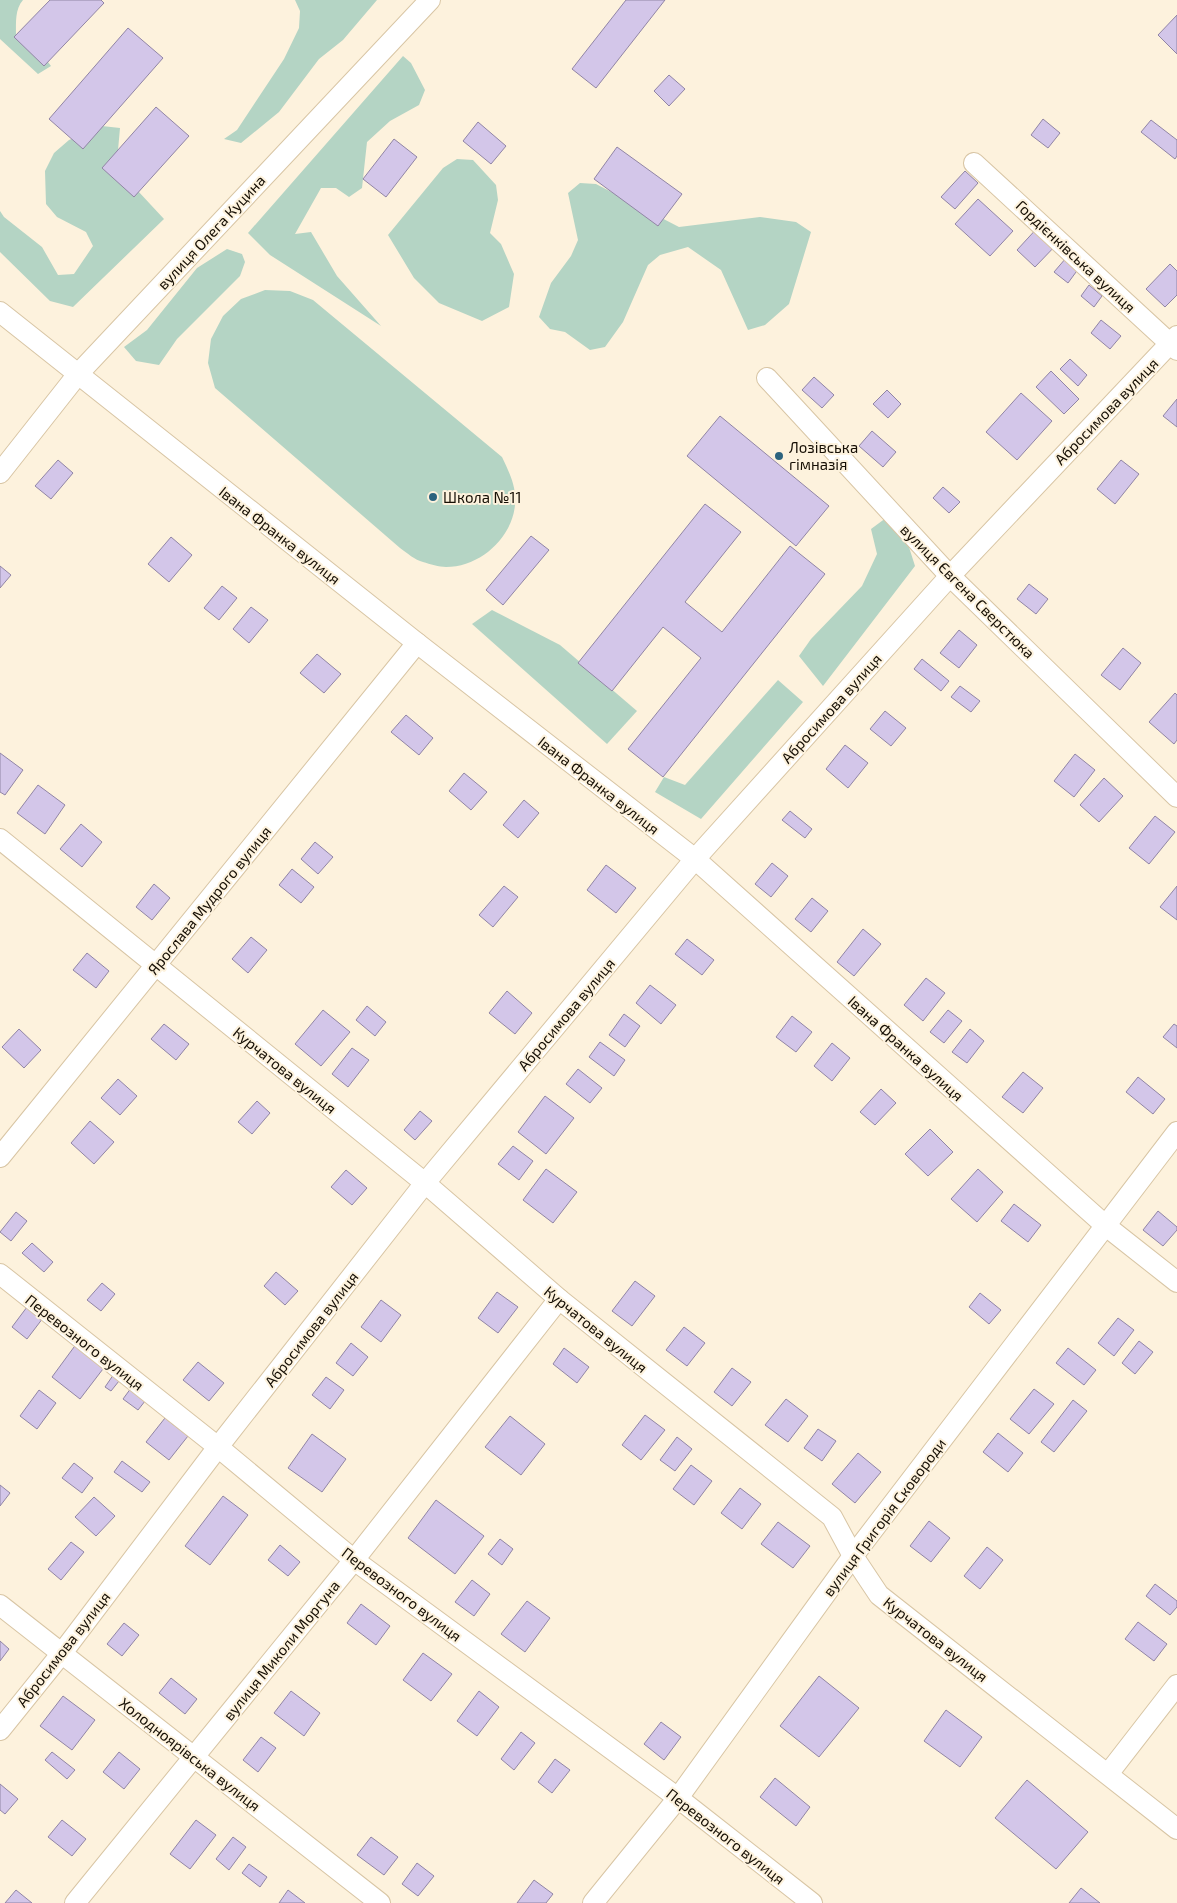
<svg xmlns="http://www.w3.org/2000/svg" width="1177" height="1903" viewBox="0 0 1177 1903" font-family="'Exo 2',sans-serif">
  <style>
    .green { fill: #b4d4c4 }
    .building { fill: #d3c6e9; stroke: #9185a5 }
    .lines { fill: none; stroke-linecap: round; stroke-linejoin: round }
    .street-casing { stroke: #d8c5a4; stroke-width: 22 }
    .street { stroke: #fff; stroke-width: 20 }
    .poi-dot { fill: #2c637e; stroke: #fdf2dd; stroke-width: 2 }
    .labels { text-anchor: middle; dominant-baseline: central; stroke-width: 4; stroke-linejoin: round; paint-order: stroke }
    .street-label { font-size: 15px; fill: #150e04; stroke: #fdf2dd }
    .poi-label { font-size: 15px; fill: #150e04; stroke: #fdf2dd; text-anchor: start }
  </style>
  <rect width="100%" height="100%" fill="#fdf2dd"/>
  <!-- green -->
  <g class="green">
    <path d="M 0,0 L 23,0 C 15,9 16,22 16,34 L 31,40 L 51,66 L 38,74 L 0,39 Z"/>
    <path d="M 295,0 L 377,0 L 343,40 L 319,59 L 279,112 L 241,143 L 224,139 L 237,130 L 284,59 L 299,28 L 300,11 Z"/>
    <path d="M 403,56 L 411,63 L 425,90 L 419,105 L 390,121 L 367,142 L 362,188 L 349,197 L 336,188 L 321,188 L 295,234 L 311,232 L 337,276 L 381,326 L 270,255 L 248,233 Z"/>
    <path d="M 102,126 L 120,128 L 117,161 L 124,176 L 164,219 L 73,307 L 50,301 L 0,252 L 0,211 L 4,217 L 42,247 L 58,275 L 74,274 L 93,246 L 86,232 L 57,217 L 46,204 L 45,171 L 54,153 L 69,140 Z"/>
    <path d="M 457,159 L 473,160 L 496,185 L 498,200 L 490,233 L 501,244 L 514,274 L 509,307 L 482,321 L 439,303 L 414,278 L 388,235 L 443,168 Z"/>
    <path d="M 580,183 L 596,184 L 679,227 L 760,217 L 796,222 L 811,232 L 789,304 L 765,325 L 748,330 L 721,270 L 688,247 L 660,255 L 648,265 L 623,322 L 605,347 L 590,350 L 565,332 L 550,329 L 539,317 L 551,283 L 571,256 L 578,240 L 568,193 Z"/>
    <path d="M 227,249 L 242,254 L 245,262 L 240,276 L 177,339 L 159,365 L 136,361 L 124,347 L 147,330 L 197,268 Z"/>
    <path d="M 265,290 L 290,291 L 313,300 L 502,457 C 509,472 517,487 515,505 C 512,538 480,567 446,567 C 439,567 430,564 423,562 C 415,560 407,553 400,548 L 215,388 L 208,363 L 211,339 L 223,316 L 241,299 Z"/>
    <path d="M 890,515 L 901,522 L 915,566 L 823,686 L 799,656 L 811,639 L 862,586 L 877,554 L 871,529 Z"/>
    <path d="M 492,610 L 560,645 L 637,711 L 607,744 L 472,624 Z"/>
    <path d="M 778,680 L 803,702 L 701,819 L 655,792 L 664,777 L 685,785 Z"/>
  </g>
  <!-- building -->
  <g class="building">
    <path d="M 50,0 L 101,0 L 104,3 L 44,66 L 14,37 Z"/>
    <path d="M 626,0 L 665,0 L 596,88 L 572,69 Z"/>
    <path d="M 1177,15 L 1177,54 L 1158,35 Z"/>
    <path d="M 128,28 L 163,58 L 83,149 L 49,119 Z"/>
    <path d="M 669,75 L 685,89 L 669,106 L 654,91 Z"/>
    <path d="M 156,107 L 189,136 L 134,197 L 102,168 Z"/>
    <path d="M 1043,119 L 1060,133 L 1048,148 L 1031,135 Z"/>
    <path d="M 1151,120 L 1177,140 L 1177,156 L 1175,159 L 1141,132 Z"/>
    <path d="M 478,122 L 506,146 L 491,164 L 463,141 Z"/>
    <path d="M 394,139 L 417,157 L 386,197 L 363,179 Z"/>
    <path d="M 617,147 L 682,194 L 658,226 L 594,179 Z"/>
    <path d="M 965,171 L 978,183 L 955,209 L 941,197 Z"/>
    <path d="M 978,199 L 1013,231 L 990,256 L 955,224 Z"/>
    <path d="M 1040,225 L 1059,242 L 1035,267 L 1017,250 Z"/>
    <path d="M 1066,258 L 1079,268 L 1068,283 L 1054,272 Z"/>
    <path d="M 1170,264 L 1177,271 L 1177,295 L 1165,307 L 1146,289 Z"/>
    <path d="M 1089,285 L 1102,296 L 1094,307 L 1081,296 Z"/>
    <path d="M 1101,320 L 1121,336 L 1110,349 L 1091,333 Z"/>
    <path d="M 1070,359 L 1087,375 L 1078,386 L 1060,369 Z"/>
    <path d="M 1051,371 L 1079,399 L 1064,414 L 1036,387 Z"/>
    <path d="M 814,377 L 834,395 L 822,408 L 802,390 Z"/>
    <path d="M 887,390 L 901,404 L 888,418 L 873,404 Z"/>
    <path d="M 1021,393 L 1052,421 L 1017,460 L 986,432 Z"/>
    <path d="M 1177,399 L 1177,427 L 1163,416 Z"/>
    <path d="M 720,416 L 829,506 L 796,546 L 687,456 Z"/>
    <path d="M 872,431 L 896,452 L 883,467 L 859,446 Z"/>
    <path d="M 58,460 L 73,473 L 51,499 L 35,486 Z"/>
    <path d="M 1121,460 L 1139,474 L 1115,504 L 1097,489 Z"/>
    <path d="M 943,487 L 960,502 L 949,513 L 933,498 Z"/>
    <path d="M 705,504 L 741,532 L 685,602 L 722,632 L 790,546 L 825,574 L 663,777 L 628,749 L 701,658 L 663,627 L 612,691 L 578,663 Z"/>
    <path d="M 531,536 L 549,550 L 503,605 L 486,590 Z"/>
    <path d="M 171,537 L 192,555 L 169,582 L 148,564 Z"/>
    <path d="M 0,566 L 11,575 L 0,588 Z"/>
    <path d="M 1029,584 L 1048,599 L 1036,614 L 1017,599 Z"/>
    <path d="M 222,586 L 237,598 L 219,620 L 204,608 Z"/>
    <path d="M 251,607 L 268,620 L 249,643 L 233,629 Z"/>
    <path d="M 959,630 L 977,645 L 959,668 L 940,653 Z"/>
    <path d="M 1123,648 L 1141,663 L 1120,690 L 1101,675 Z"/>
    <path d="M 317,654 L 341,674 L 324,693 L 300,673 Z"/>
    <path d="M 922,659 L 949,681 L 941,691 L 914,669 Z"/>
    <path d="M 960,686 L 980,701 L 971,712 L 951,697 Z"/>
    <path d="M 1175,693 L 1177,695 L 1177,740 L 1174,744 L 1149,722 Z"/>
    <path d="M 885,711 L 906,728 L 891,746 L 870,729 Z"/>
    <path d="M 406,715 L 433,738 L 419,755 L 391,732 Z"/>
    <path d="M 845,745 L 868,763 L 848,788 L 826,769 Z"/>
    <path d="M 0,753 L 23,770 L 5,795 L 0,792 Z"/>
    <path d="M 1075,754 L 1095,770 L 1074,797 L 1054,781 Z"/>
    <path d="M 464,773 L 487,792 L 471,810 L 449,791 Z"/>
    <path d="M 1104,778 L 1123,796 L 1099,822 L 1080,805 Z"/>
    <path d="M 38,785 L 65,805 L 45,834 L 17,813 Z"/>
    <path d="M 524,800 L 539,813 L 518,838 L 503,825 Z"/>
    <path d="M 790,811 L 812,829 L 805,838 L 782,820 Z"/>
    <path d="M 1155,816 L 1175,832 L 1149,864 L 1129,848 Z"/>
    <path d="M 81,824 L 102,842 L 82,867 L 60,849 Z"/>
    <path d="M 315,842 L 333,857 L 318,874 L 301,859 Z"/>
    <path d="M 772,863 L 788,876 L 771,897 L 755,884 Z"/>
    <path d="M 606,865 L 636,888 L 616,913 L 587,890 Z"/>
    <path d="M 292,869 L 314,887 L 301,903 L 279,885 Z"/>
    <path d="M 154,884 L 170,898 L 152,920 L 136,907 Z"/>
    <path d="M 504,886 L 518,897 L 493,927 L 479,915 Z"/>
    <path d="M 1177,886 L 1177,920 L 1160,907 Z"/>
    <path d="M 812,898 L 828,911 L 811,932 L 795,919 Z"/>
    <path d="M 863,929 L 881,944 L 854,976 L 837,962 Z"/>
    <path d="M 251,937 L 267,950 L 248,973 L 232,959 Z"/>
    <path d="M 687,939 L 714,960 L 702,975 L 675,954 Z"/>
    <path d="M 87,953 L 109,971 L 96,988 L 73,970 Z"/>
    <path d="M 926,978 L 945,993 L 923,1021 L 904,1005 Z"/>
    <path d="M 650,985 L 676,1005 L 661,1024 L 636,1003 Z"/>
    <path d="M 507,991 L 532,1013 L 515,1034 L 489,1013 Z"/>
    <path d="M 367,1006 L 386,1022 L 375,1036 L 356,1020 Z"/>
    <path d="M 323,1010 L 350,1032 L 321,1066 L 295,1044 Z"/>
    <path d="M 948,1010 L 962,1021 L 944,1043 L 930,1032 Z"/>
    <path d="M 624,1014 L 640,1026 L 625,1047 L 609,1035 Z"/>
    <path d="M 792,1016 L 812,1032 L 796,1052 L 776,1037 Z"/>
    <path d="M 164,1024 L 189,1044 L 176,1060 L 151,1039 Z"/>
    <path d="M 1174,1024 L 1177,1026 L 1177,1048 L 1163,1037 Z"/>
    <path d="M 19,1029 L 41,1050 L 24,1068 L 2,1047 Z"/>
    <path d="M 970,1029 L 984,1041 L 967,1063 L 952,1052 Z"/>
    <path d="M 600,1042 L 625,1060 L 614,1076 L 589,1057 Z"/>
    <path d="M 832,1043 L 850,1058 L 832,1081 L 814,1066 Z"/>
    <path d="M 352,1048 L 369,1060 L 348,1087 L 332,1074 Z"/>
    <path d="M 578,1069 L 602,1088 L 590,1103 L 566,1084 Z"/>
    <path d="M 1023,1072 L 1043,1088 L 1023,1113 L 1002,1097 Z"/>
    <path d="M 1138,1077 L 1165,1099 L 1153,1114 L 1126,1092 Z"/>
    <path d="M 118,1079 L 137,1096 L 120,1115 L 101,1098 Z"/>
    <path d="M 881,1089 L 896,1103 L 875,1125 L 860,1112 Z"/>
    <path d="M 545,1096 L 574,1118 L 546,1154 L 518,1132 Z"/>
    <path d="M 257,1101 L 270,1113 L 252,1134 L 238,1122 Z"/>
    <path d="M 420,1111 L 432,1121 L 415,1140 L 404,1130 Z"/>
    <path d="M 90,1121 L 114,1142 L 94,1164 L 71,1143 Z"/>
    <path d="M 930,1129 L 953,1152 L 928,1176 L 905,1154 Z"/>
    <path d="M 513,1146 L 533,1161 L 519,1180 L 498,1164 Z"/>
    <path d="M 546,1169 L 577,1192 L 553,1223 L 523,1200 Z"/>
    <path d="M 978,1169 L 1003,1192 L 977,1222 L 951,1199 Z"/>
    <path d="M 346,1170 L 367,1188 L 352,1205 L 331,1187 Z"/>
    <path d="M 1014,1204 L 1041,1225 L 1028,1242 L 1001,1221 Z"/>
    <path d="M 1158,1211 L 1177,1227 L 1177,1230 L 1163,1246 L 1143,1230 Z"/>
    <path d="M 16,1212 L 27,1221 L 11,1241 L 0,1232 Z"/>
    <path d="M 32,1243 L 53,1262 L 44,1272 L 22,1253 Z"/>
    <path d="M 276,1272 L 298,1291 L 285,1305 L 264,1286 Z"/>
    <path d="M 635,1281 L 655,1296 L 632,1326 L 612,1311 Z"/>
    <path d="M 102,1283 L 115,1294 L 101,1311 L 87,1300 Z"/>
    <path d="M 497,1292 L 518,1307 L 498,1333 L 478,1318 Z"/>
    <path d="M 980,1293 L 1001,1310 L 989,1324 L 969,1307 Z"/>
    <path d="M 381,1300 L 401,1315 L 381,1342 L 361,1327 Z"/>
    <path d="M 27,1307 L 43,1318 L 27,1339 L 12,1327 Z"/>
    <path d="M 1118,1318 L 1134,1330 L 1114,1356 L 1098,1343 Z"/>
    <path d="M 684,1327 L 705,1343 L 687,1366 L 666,1350 Z"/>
    <path d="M 1139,1341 L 1153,1352 L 1135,1374 L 1122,1363 Z"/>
    <path d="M 77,1343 L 106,1365 L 80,1399 L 52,1377 Z"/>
    <path d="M 351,1343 L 368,1357 L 353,1376 L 336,1363 Z"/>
    <path d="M 564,1348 L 589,1367 L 577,1383 L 553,1364 Z"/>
    <path d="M 1068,1348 L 1096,1370 L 1084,1385 L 1056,1363 Z"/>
    <path d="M 198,1362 L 224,1383 L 209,1401 L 183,1380 Z"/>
    <path d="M 732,1368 L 751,1382 L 732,1406 L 714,1392 Z"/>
    <path d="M 116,1371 L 123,1376 L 111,1391 L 105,1387 Z"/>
    <path d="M 326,1377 L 344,1390 L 330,1409 L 312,1395 Z"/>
    <path d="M 134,1384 L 149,1396 L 138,1410 L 123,1399 Z"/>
    <path d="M 1034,1389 L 1054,1404 L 1029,1434 L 1010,1419 Z"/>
    <path d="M 39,1390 L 56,1403 L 37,1429 L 20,1416 Z"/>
    <path d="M 786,1399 L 808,1416 L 788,1442 L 765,1425 Z"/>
    <path d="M 1073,1400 L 1087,1411 L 1054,1452 L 1041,1442 Z"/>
    <path d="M 645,1415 L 665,1430 L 641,1460 L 622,1445 Z"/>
    <path d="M 510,1416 L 545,1444 L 521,1475 L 485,1447 Z"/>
    <path d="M 165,1418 L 188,1436 L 169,1460 L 146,1442 Z"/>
    <path d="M 818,1429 L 836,1441 L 822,1461 L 804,1448 Z"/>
    <path d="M 998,1433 L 1023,1453 L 1008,1472 L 983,1452 Z"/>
    <path d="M 312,1434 L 346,1459 L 322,1492 L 288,1468 Z"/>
    <path d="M 677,1437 L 692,1449 L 675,1471 L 660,1460 Z"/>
    <path d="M 858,1453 L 881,1472 L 855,1503 L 832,1484 Z"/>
    <path d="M 122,1461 L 150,1482 L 142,1492 L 114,1472 Z"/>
    <path d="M 74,1463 L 93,1478 L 82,1493 L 62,1478 Z"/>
    <path d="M 691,1465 L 712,1481 L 694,1505 L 673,1489 Z"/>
    <path d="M 0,1485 L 10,1493 L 0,1506 Z"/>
    <path d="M 740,1488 L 761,1504 L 742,1529 L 721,1513 Z"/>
    <path d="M 223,1496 L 248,1515 L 210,1565 L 185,1546 Z"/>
    <path d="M 94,1497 L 115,1516 L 96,1536 L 75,1517 Z"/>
    <path d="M 436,1500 L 484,1536 L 455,1574 L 408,1538 Z"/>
    <path d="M 929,1521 L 950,1538 L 931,1562 L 910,1546 Z"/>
    <path d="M 778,1522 L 810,1546 L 793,1568 L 761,1544 Z"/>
    <path d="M 500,1539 L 513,1549 L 502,1565 L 488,1554 Z"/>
    <path d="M 71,1542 L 84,1552 L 61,1580 L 48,1569 Z"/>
    <path d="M 280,1545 L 300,1562 L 288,1576 L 268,1560 Z"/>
    <path d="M 987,1547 L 1003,1560 L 980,1589 L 964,1576 Z"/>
    <path d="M 472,1580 L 490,1594 L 474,1616 L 455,1602 Z"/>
    <path d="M 1155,1584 L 1177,1601 L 1177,1607 L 1170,1615 L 1146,1596 Z"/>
    <path d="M 527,1601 L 550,1618 L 525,1652 L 501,1634 Z"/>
    <path d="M 361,1604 L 390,1626 L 376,1645 L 347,1623 Z"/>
    <path d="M 1138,1622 L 1167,1644 L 1154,1661 L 1125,1639 Z"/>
    <path d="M 124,1623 L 139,1635 L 122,1656 L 107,1644 Z"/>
    <path d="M 0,1641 L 9,1649 L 0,1661 Z"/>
    <path d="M 423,1653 L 452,1674 L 431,1701 L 403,1680 Z"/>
    <path d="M 819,1676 L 859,1708 L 819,1757 L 780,1726 Z"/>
    <path d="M 171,1678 L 197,1699 L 185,1714 L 159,1693 Z"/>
    <path d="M 291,1691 L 320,1713 L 304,1736 L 274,1713 Z"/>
    <path d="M 479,1691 L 499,1707 L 477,1736 L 457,1721 Z"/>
    <path d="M 63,1696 L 95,1720 L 72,1750 L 40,1726 Z"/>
    <path d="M 946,1710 L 982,1737 L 960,1767 L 924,1741 Z"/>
    <path d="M 661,1722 L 681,1737 L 664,1760 L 644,1744 Z"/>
    <path d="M 521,1732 L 535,1743 L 514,1770 L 501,1759 Z"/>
    <path d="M 261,1737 L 276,1748 L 258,1772 L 243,1760 Z"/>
    <path d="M 52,1752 L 75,1770 L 67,1779 L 45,1760 Z"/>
    <path d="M 119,1752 L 140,1769 L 124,1789 L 103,1772 Z"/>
    <path d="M 555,1759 L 570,1770 L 552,1793 L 538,1782 Z"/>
    <path d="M 775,1778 L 810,1807 L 796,1826 L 760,1797 Z"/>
    <path d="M 1027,1780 L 1088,1832 L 1056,1869 L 995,1818 Z"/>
    <path d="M 0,1784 L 18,1799 L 5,1814 L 0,1810 Z"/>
    <path d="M 62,1820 L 86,1839 L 72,1856 L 48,1837 Z"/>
    <path d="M 196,1820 L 216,1835 L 190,1869 L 170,1854 Z"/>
    <path d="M 233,1837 L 246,1847 L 229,1870 L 216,1859 Z"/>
    <path d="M 371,1837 L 398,1857 L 384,1875 L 357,1855 Z"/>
    <path d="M 417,1863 L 434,1876 L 418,1896 L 402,1884 Z"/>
    <path d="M 249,1864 L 267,1877 L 260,1887 L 242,1873 Z"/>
    <path d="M 534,1880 L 553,1894 L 546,1903 L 517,1903 Z"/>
    <path d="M 1081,1888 L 1100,1903 L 1069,1903 Z"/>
    <path d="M 16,1890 L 32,1903 L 5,1903 Z"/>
    <path d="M 288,1890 L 305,1903 L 279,1903 Z"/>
  </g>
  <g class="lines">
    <defs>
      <g id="street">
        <path d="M 974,163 L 1177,350"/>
        <path d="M 0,312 L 417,643 L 695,859 L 1106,1226 L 1177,1282"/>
        <path d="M 767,378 L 950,576 L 1177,797"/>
        <path d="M 0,473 L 78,374 L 430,0"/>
        <path d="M 0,839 L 425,1183 L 559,1299 L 832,1517 L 853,1556 L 879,1595 L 1177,1829"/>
        <path d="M 0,1157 L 417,643"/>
        <path d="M 0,1274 L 218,1447 L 354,1560 L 678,1798 L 812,1903"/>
        <path d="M 0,1605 L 380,1903"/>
        <path d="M 0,1730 L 62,1653 L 218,1447 L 425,1183 L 695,859 L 950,576 L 1177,336"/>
        <path d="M 1108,1774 L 1177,1685"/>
        <path d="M 75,1903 L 354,1560 L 559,1299"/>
        <path d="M 593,1903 L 678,1798 L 853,1556 L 1177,1132"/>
      </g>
    </defs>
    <!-- street casing -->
    <use href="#street" class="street-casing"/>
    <!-- street -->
    <use href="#street" class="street"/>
  </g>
  <!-- markers -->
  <g class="poi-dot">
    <circle cx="779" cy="456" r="5"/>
    <circle cx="433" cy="497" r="5"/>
  </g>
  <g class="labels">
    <!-- street labels -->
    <g class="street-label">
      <text transform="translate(211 232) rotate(-47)">вулиця Олега Куцина</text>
      <text transform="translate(1076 256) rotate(43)">Гордієнківська вулиця</text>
      <text transform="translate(1106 411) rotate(-46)">Абросимова вулиця</text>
      <text transform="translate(280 535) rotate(38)">Івана Франка вулиця</text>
      <text transform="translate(968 591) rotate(45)">вулиця Євгена Сверстюка</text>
      <text transform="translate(831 708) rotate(-48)">Абросимова вулиця</text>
      <text transform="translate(599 785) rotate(38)">Івана Франка вулиця</text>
      <text transform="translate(209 900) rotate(-51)">Ярослава Мудрого вулиця</text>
      <text transform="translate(566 1014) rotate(-50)">Абросимова вулиця</text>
      <text transform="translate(906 1048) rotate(42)">Івана Франка вулиця</text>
      <text transform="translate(285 1070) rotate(39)">Курчатова вулиця</text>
      <text transform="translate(311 1329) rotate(-52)">Абросимова вулиця</text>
      <text transform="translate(596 1329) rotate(39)">Курчатова вулиця</text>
      <text transform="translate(85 1342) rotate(38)">Перевозного вулиця</text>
      <text transform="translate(884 1517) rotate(-53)">вулиця Григорія Сковороди</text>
      <text transform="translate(402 1594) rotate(37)">Перевозного вулиця</text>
      <text transform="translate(936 1639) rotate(38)">Курчатова вулиця</text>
      <text transform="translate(63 1649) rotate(-52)">Абросимова вулиця</text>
      <text transform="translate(281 1650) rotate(-51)">вулиця Миколи Моргуна</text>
      <text transform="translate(190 1754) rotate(38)">Холодноярівська вулиця</text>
      <text transform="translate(726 1836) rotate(38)">Перевозного вулиця</text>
    </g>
    <!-- poi labels -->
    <g class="poi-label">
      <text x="789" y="447">Лозівська<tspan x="789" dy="17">гімназія</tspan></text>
      <text x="443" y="497">Школа №11</text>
    </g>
  </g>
</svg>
